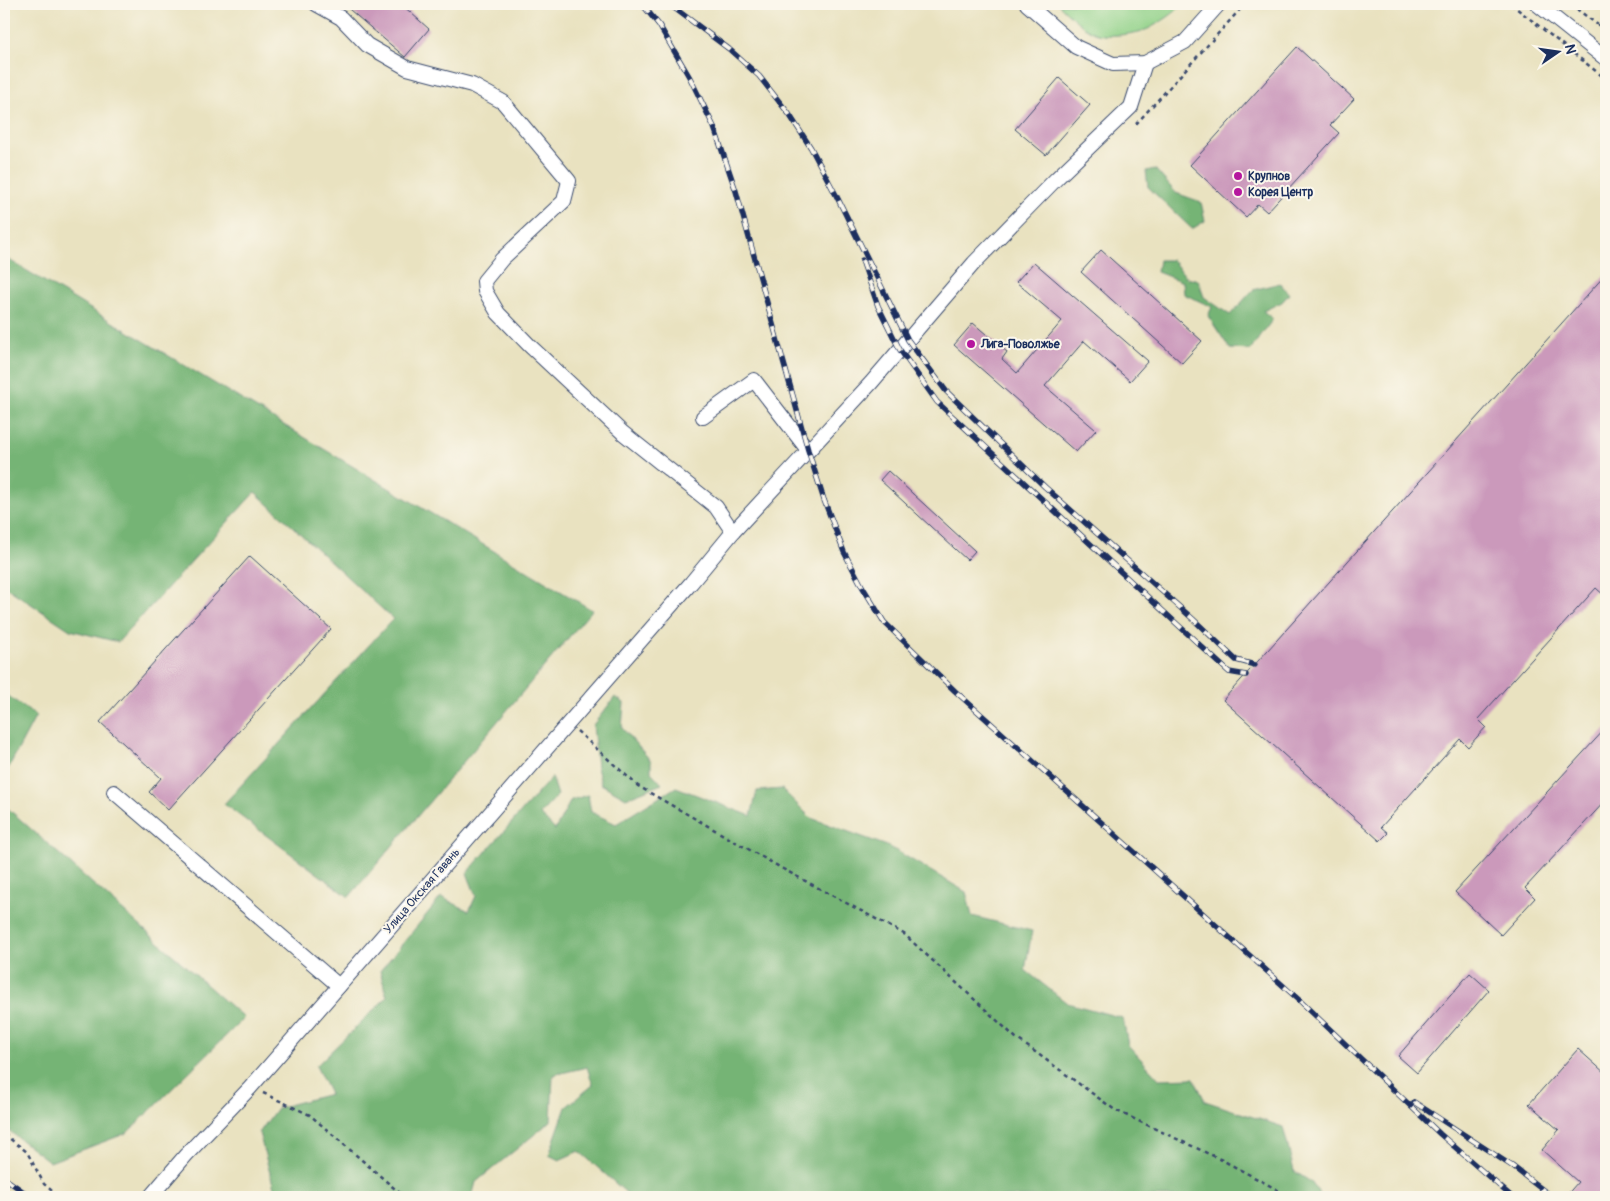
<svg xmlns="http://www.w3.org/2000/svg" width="1610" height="1201" viewBox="0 0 1610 1201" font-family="Pangolin,sans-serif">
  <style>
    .green { fill: #92d289; stroke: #568074 }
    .forest { fill: #75b475; stroke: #48726a }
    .building { fill: #cb99bb }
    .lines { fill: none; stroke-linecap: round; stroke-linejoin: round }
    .minor-casing { stroke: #3a4a6d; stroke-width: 16 }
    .path { stroke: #3a4a6d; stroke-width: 2.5; stroke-dasharray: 4 4; stroke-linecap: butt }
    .minor { stroke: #fff; stroke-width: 14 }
    .rail-casing { stroke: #1b2f5e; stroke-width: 5.5 }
    .rail { stroke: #fbf7ec; stroke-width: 4; stroke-dasharray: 11; stroke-linecap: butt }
    .poi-dot { fill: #b5179e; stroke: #fbf7ec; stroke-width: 2 }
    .labels { text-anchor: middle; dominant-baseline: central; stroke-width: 4; stroke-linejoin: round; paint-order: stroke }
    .poi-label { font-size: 12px; font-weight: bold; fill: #1b2f5e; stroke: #fbf7ec; text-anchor: start }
    .street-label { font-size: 12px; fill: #1b2f5e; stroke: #fbf7ec }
  </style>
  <rect width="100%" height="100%" fill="#fbf7ec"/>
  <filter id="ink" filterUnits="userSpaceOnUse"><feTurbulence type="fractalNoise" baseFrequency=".02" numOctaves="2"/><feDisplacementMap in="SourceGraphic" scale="10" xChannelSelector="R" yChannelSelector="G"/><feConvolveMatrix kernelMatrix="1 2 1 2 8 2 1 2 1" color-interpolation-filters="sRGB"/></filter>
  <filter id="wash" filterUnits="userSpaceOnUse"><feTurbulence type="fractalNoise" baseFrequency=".0096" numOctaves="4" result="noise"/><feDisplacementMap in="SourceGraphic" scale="20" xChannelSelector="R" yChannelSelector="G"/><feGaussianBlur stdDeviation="1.12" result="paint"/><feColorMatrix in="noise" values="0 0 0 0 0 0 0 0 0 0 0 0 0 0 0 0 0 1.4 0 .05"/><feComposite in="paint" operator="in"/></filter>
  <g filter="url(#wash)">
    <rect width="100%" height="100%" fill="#e9e2c0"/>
    <!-- green -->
    <path class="green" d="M 1058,4 L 1183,4 C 1174,14 1161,22 1148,29 C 1137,34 1106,38 1095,33 C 1081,27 1069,14 1058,4 Z"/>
    <!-- forest -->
    <g class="forest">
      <path d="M 1155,169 L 1176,193 L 1201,202 L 1205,221 L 1192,229 L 1148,187 L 1146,171 Z"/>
      <path d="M 4,257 L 592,610 L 349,897 L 224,804 L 393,619 L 255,492 L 118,642 L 70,630 L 4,586 Z"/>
      <path d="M 1159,260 L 1172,260 L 1187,278 L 1198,280 L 1204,297 L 1230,315 L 1253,290 L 1280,283 L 1289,294 L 1282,302 L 1263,311 L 1273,319 L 1250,350 L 1230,349 L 1208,316 L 1212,307 L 1184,294 L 1183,282 L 1157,272 Z"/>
      <path d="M 4,693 L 36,716 L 4,776 Z"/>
      <path d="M 615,697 L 624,703 L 622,728 L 651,761 L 651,772 L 662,784 L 626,798 L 601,784 L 597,767 L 593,725 Z"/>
      <path d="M 552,777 L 558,795 L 540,814 L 555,830 L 571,800 L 588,795 L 591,812 L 616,824 L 676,787 L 751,816 L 757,791 L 782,789 L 811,818 L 890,847 L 966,892 L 972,916 L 1032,931 L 1025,970 L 1067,1003 L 1123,1018 L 1128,1045 L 1159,1079 L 1194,1078 L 1205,1101 L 1283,1127 L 1294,1171 L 1311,1182 L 1322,1197 L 631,1197 L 579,1151 L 559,1160 L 549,1155 L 566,1107 L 593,1085 L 587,1067 L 553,1075 L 551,1121 L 476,1182 L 472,1197 L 287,1197 L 274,1188 L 259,1133 L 277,1108 L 330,1094 L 316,1066 L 387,997 L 380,971 L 441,897 L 469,911 L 476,896 L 467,873 Z"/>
      <path d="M 4,805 L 244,1018 L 127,1133 L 50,1162 L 4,1127 Z"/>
    </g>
    <g id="blocks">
      <!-- building -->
      <g class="building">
        <path d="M 343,4 L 401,4 L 429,29 L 405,57 Z"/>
        <path d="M 1297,47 L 1354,99 L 1330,125 L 1339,133 L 1267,212 L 1258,204 L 1246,217 L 1190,165 Z"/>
        <path d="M 1059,78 L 1090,105 L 1046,155 L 1015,129 Z"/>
        <path d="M 1101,250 L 1202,341 L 1182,363 L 1081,272 Z"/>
        <path d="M 1034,262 L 1148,361 L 1130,381 L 1084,341 L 1045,386 L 1096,430 L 1076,452 L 954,345 L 973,323 L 1007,352 L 1002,359 L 1017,373 L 1062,321 L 1016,282 Z"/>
        <path d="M 1606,274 L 1606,597 L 1596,588 L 1478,719 L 1486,727 L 1468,747 L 1460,739 L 1381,827 L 1388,833 L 1380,841 L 1223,700 Z"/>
        <path d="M 888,471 L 975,551 L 967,560 L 880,480 Z"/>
        <path d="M 250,556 L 331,629 L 168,810 L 149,792 L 161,778 L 100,722 Z"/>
        <path d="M 1606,728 L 1606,800 L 1525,888 L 1535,898 L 1501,935 L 1455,892 Z"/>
        <path d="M 1470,973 L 1489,990 L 1417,1073 L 1398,1056 Z"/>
        <path d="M 1578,1049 L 1606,1074 L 1606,1197 L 1565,1197 L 1578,1182 L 1542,1150 L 1559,1130 L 1529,1104 Z"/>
      </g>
    </g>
  </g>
  <g filter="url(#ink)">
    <use href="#blocks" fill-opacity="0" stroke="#3a4a6d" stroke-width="1"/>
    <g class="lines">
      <defs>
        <g id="minor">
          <path d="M 316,4 L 341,18 L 367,45 L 407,68 L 472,85 L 503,102 L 569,181 L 564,201 L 502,259 L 484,281 L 485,291 L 498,313 L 530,346 L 623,433 L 716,507 L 733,532"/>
          <path d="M 1027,4 L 1076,47 L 1113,64 L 1145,63 L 1185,42 L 1219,4"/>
          <path d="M 1537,4 L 1606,59"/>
          <path d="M 703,417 L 754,380 L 808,450"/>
          <path d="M 114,792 L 339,986"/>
          <path d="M 150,1197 L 186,1155 L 250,1088 L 691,583 L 733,532 L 871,383 L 974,263 L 1057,178 L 1131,107 L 1145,63"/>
        </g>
      </defs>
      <!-- minor casing -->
      <use href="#minor" class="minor-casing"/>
      <!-- path -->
      <g class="path">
        <path d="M 1511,4 L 1606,79"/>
        <path d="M 1570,4 L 1606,31"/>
        <path d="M 1136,124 L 1245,4"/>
        <path d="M 577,731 L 638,786 L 783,869 L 904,934 L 1016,1038 L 1115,1110 L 1222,1160 L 1291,1197"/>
        <path d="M 263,1093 L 310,1115 L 402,1195 L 409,1197"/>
        <path d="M 4,1134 L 27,1152 L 44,1184 L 59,1197"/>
      </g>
      <!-- minor -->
      <use href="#minor" class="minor"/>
      <defs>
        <g id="rail">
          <path d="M 642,4 L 659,25 L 690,78 L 714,127 L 736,191 L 808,450 L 824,500 L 844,552 L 862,586 L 884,622 L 955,691 L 1298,999 L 1440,1134 L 1512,1197"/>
          <path d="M 669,4 L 729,49 L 759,76 L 789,114 L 811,148 L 836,195 L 908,340 L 946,391 L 1045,487 L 1193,619 L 1236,660 L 1255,665"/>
          <path d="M 862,260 L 878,306 L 900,350 L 937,402 L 1229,672 L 1246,675"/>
          <path d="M 1414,1102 L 1512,1166 L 1552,1197"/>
          <path d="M 4,1178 L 31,1197"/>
        </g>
      </defs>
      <!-- rail casing -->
      <use href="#rail" class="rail-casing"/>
      <!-- rail -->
      <use href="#rail" class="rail"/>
    </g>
  </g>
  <!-- markers -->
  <g class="poi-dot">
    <circle cx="1238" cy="176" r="5"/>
    <circle cx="1238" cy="192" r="5"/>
    <circle cx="971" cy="344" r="5"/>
  </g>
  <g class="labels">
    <!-- poi labels -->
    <g class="poi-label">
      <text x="1248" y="176">Крупнов</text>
      <text x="1248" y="192">Корея Центр</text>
      <text x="981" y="344">Лига-Поволжье</text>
    </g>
    <!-- street labels -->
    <g class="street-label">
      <text transform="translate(422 891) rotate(-49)">Улица Окская Гавань</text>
    </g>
  </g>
  <!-- margin -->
  <rect width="1610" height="1201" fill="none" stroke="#fbf7ec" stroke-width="20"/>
  <!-- north arrow -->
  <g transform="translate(1558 52) rotate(77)" stroke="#fbf7ec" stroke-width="4" paint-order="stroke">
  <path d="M0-4L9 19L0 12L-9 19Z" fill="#1b2f5e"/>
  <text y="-8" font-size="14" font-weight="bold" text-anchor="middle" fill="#1b2f5e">N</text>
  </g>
</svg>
